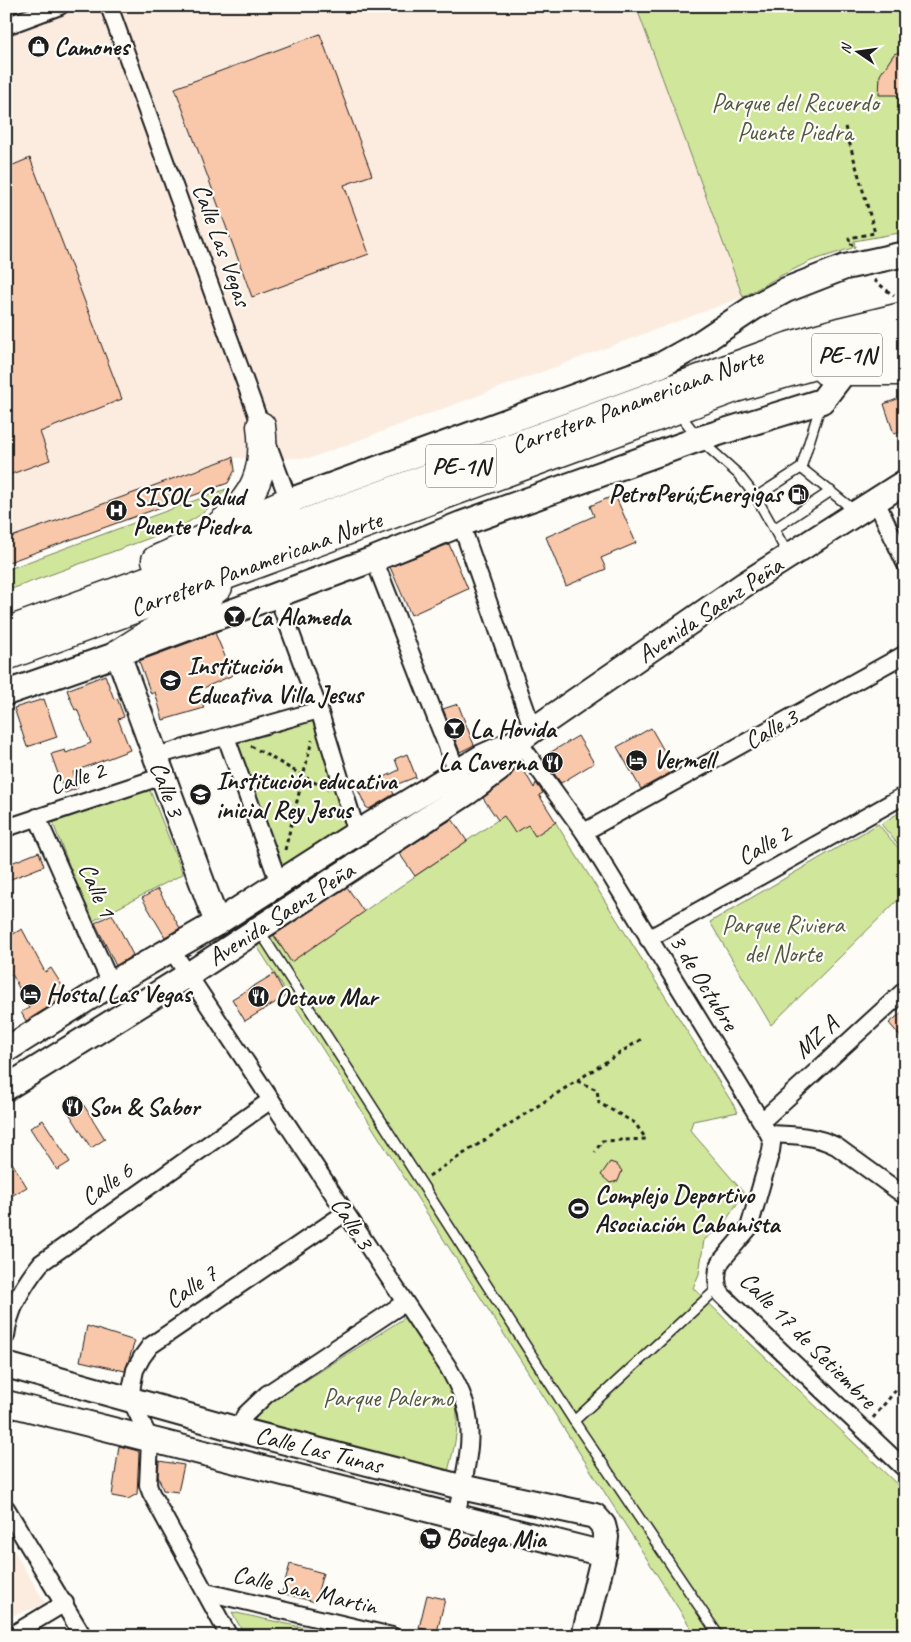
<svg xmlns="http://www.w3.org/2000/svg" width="911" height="1642" viewBox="0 0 911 1642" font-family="Caveat,sans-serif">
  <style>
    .built { fill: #fcece0 }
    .green { fill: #d0e69b; stroke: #76815c }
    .building { fill: #f9c7a9; stroke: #1c1c1c }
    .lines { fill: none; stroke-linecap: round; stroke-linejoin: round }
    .lane-casing { stroke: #1c1c1c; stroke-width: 12 }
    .street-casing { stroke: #1c1c1c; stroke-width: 20 }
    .secondary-casing { stroke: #1c1c1c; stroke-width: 28 }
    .highway-casing { stroke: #1c1c1c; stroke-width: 31 }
    .path { stroke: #1c1c1c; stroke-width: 3; stroke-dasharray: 4 4; stroke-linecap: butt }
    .lane { stroke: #fdfcf7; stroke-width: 9 }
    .street { stroke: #fdfcf7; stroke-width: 16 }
    .secondary { stroke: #fdfcf7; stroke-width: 24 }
    .highway { stroke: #fdfcf7; stroke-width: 28 }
    .labels { text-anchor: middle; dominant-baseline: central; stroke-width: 4.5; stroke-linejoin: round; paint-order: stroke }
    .shield { fill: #fdfcf7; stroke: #605f5e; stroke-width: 1 }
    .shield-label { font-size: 24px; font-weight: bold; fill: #1c1c1c }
    .poi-label { font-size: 25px; font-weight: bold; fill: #1c1c1c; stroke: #fdfcf7; text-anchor: start }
    .park-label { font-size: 25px; fill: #525942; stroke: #fdfcf7 }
    .street-label { font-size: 25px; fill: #1c1c1c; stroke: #fdfcf7 }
  </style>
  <rect width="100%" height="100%" fill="#fdfcf7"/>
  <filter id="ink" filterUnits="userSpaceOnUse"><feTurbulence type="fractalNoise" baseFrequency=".02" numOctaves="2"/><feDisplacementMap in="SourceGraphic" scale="10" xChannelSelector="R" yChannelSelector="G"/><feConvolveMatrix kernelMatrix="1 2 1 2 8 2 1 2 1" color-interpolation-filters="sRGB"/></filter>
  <g filter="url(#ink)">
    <!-- built -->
    <g class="built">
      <path d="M 6,6 L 636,6 L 743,297 L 311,458 L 233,458 L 6,539 Z"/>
      <path d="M 6,1538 L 46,1604 L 6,1618 Z"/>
    </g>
    <!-- green -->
    <g class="green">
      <path d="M 636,6 L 905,6 L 905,232 L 854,241 L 855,247 L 811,261 L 780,276 L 743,297 Z"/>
      <path d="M 226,489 C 210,509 201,516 177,528 L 6,591 L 6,570 Z"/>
      <path d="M 312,705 L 362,841 L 281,891 L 222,732 Z"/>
      <path d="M 149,788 L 183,874 L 91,922 L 53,823 Z"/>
      <path d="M 537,793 L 738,1112 L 693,1121 L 690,1130 L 744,1193 L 723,1225 L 704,1240 L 699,1274 L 693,1288 L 905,1492 L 905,1636 L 696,1636 L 257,946 L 273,935 L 291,961 Z"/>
      <path d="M 905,809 L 905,853 L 881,824 Z"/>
      <path d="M 878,824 L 905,856 L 905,893 L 771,1025 L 710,922 Z"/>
      <path d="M 406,1317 C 420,1340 451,1380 456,1405 C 460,1429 453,1452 447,1475 L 253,1425 L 259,1410 Z"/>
      <path d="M 232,1612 L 342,1636 L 245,1636 Z"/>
    </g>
    <!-- building -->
    <g class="building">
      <path d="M 320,34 L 372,175 L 344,185 L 369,254 L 252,297 L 175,88 Z"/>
      <path d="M 905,50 L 905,100 L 896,95 L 879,95 L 880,75 L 894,54 Z"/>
      <path d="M 30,158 L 122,399 L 40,432 L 50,460 L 6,476 L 6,168 Z"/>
      <path d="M 905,396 L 905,430 L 894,434 L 884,404 Z"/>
      <path d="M 233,457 L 235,470 L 228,483 L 6,563 L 6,539 Z"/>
      <path d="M 615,495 L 636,543 L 601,558 L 606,569 L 566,586 L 546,537 L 594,516 L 590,506 Z"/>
      <path d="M 449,544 L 468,589 L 411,615 L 390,567 Z"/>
      <path d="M 215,633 L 233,675 L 199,690 L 204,708 L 163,720 L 155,692 L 151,694 L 139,661 Z"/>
      <path d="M 105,675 L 114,699 L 117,698 L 124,717 L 118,719 L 130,750 L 73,772 L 78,788 L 65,793 L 51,754 L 65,750 L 66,753 L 91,743 L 77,709 L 75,710 L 67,690 Z"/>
      <path d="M 44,699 L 57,737 L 27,747 L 14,708 Z"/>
      <path d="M 458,704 L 474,745 L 460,752 L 443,709 Z"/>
      <path d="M 651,728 L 675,770 L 641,789 L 617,747 Z"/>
      <path d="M 578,736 L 594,763 L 561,783 L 544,760 L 546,755 Z"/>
      <path d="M 407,754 L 416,777 L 390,787 L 394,794 L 369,809 L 366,807 L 358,790 L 399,770 L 395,759 Z"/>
      <path d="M 516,768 L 523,769 L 534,788 L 536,783 L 543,793 L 539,795 L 556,822 L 535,836 L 528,825 L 515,833 L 504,816 L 498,820 L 483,798 L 507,780 Z"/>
      <path d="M 452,819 L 467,841 L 415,876 L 399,853 Z"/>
      <path d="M 39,852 L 44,866 L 6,881 L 6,865 Z"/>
      <path d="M 347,887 L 364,912 L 291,962 L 274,935 Z"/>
      <path d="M 158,889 L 180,928 L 165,937 L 142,898 Z"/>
      <path d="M 112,914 L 133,955 L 116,966 L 95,923 Z"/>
      <path d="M 22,929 L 45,972 L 51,968 L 68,995 L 26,1021 L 21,1012 L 29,1008 L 12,974 L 6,977 L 6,938 Z"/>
      <path d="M 274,974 L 286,996 L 245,1021 L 232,999 Z"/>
      <path d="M 905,1010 L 905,1042 L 889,1023 Z"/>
      <path d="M 78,1096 L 105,1139 L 91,1148 L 64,1105 Z"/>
      <path d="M 43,1120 L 70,1162 L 57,1170 L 30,1128 Z"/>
      <path d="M 6,1153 L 27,1187 L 6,1199 Z"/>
      <path d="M 610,1162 L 616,1164 L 622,1171 L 618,1181 L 610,1183 L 601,1175 Z"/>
      <path d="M 87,1326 L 135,1341 L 125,1371 L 80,1361 Z"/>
      <path d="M 119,1446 L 138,1451 L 139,1453 L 137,1494 L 128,1499 L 112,1496 Z"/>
      <path d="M 159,1461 L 184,1465 L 178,1492 L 163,1490 L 158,1476 Z"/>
      <path d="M 425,1530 L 439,1534 L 435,1548 L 421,1544 Z"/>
      <path d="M 290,1564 L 323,1573 L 315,1602 L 282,1593 Z"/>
      <path d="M 427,1595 L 445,1599 L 437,1632 L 419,1628 Z"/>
    </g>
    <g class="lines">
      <defs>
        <g id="lane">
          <path d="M 679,413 L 699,439 L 738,474 L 756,497 L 789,556"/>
          <path d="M 801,468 L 855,511"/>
          <path d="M 756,497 L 801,468 L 821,404"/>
          <path d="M 774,529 L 831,491"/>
          <path d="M 259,930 L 574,1421 L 719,1636"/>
          <path d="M 574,1421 L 718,1288"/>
          <path d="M 892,1636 L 905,1632"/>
        </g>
        <g id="street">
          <path d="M 109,6 L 261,426 L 289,501"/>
          <path d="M 6,26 L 60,6"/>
          <path d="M 876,501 L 905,563"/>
          <path d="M 461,524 L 533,730"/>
          <path d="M 374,559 L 457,772"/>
          <path d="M 277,595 L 319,710 L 357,833"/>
          <path d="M 226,737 L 279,883"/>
          <path d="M 518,741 L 584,832 L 769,1134 L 772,1143 L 771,1151 L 749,1228 L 722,1260 L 718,1268 L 717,1278 L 718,1288 L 722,1295 L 905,1469"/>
          <path d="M 156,756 L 319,710"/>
          <path d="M 37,817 L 111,984"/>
          <path d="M 6,828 L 163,776"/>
          <path d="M 584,832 L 905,654"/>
          <path d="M 648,939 L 905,795"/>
          <path d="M 171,949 L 448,1367 C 453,1376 458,1385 462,1395 C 479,1433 463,1478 456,1517"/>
          <path d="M 762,1121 L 905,990"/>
          <path d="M 769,1134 C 792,1135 814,1135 836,1146 L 905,1196"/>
          <path d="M 6,1336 C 9,1308 24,1284 41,1263 L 271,1100"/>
          <path d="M 239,1430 L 245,1415 L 267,1394 L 404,1303"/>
          <path d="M 6,1508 L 83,1636"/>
          <path d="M 206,1592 L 392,1636"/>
          <path d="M 10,1636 L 65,1603"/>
          <path d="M 229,1636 L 151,1493 L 148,1485 L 150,1440 L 131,1400 L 132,1385 L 135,1370 L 142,1357 L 150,1346 L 345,1213"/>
        </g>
        <g id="secondary">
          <path d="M 289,501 L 661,365 L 699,344 L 753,308 L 786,290 L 845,267 L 905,254"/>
          <path d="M 118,654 L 217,923"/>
          <path d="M 6,693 L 118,654 L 374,559 L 461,524 L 699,439 L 822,401 L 845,371"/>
          <path d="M 6,1050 L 111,984 L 217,923 L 357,833 L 482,757 L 518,741"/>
          <path d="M 6,1088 L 188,975 L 468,792 L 499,769 L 518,741 L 533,730 L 745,584 L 905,482"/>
          <path d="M 6,1365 L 239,1430 L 461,1487 L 595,1516 L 603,1525 L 606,1537 L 604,1554 L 584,1636"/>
          <path d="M 6,1403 L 604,1554"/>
        </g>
        <g id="highway">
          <path d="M 826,371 L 905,371"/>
          <path d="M 220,525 C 255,497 267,471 261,426"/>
          <path d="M 156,560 L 289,501"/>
          <path d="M 6,632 L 790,346 L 843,331 L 905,316"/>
          <path d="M 118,654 L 197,604 L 218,587"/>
          <path d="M 6,656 L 735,388 L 852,354 L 905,344"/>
        </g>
      </defs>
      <!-- lane casing -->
      <use href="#lane" class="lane-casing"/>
      <!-- street casing -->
      <use href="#street" class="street-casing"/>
      <!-- secondary casing -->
      <use href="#secondary" class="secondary-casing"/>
      <!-- highway casing -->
      <use href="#highway" class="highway-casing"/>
      <!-- path -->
      <g class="path">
        <path d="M 845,127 L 875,233 L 849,238 L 850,245 L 853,244"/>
        <path d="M 874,280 L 894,296"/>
        <path d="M 251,746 L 328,790"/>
        <path d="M 285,850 L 312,740"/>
        <path d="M 577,1081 L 597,1090 L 599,1103 L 635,1123 L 646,1139 L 602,1141 L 595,1152"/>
        <path d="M 429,1176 L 643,1038"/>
        <path d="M 873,1418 L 905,1379"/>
      </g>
      <!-- lane -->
      <use href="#lane" class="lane"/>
      <!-- street -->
      <use href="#street" class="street"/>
      <!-- secondary -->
      <use href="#secondary" class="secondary"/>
      <!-- highway -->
      <use href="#highway" class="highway"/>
    </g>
  </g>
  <!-- icons -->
  <defs>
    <symbol id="shop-disc" viewBox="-11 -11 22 22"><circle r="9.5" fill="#1c1c1c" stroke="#fdfcf7"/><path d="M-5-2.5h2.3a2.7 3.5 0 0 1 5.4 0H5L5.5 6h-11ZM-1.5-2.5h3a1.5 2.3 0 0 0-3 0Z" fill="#fff"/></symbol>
    <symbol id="fuel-disc" viewBox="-11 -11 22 22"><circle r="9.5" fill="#1c1c1c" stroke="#fdfcf7"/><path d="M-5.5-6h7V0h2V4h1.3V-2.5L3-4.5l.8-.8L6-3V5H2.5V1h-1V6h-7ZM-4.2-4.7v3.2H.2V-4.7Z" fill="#fff"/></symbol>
    <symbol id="hospital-disc" viewBox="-11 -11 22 22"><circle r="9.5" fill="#1c1c1c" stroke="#fdfcf7"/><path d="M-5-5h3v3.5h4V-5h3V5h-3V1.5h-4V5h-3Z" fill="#fff"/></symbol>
    <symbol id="bar-disc" viewBox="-11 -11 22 22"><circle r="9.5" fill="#1c1c1c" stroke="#fdfcf7"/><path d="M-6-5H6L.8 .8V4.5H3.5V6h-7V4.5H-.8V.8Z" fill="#fff"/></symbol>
    <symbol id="school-disc" viewBox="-11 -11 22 22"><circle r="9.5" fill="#1c1c1c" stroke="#fdfcf7"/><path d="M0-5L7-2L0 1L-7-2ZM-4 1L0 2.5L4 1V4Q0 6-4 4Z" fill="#fff"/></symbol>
    <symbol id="hotel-disc" viewBox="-11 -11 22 22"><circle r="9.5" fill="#1c1c1c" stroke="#fdfcf7"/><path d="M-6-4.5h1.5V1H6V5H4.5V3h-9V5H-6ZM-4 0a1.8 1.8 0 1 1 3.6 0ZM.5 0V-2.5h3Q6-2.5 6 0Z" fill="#fff"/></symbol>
    <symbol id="restaurant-disc" viewBox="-11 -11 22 22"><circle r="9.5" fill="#1c1c1c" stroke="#fdfcf7"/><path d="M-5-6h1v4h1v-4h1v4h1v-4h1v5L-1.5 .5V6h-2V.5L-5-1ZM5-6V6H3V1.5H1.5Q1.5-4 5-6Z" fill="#fff"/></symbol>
    <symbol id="stadium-disc" viewBox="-11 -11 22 22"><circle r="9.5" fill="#1c1c1c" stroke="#fdfcf7"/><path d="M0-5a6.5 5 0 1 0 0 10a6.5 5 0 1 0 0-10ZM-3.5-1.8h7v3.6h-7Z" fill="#fff"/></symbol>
    <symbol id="supermarket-disc" viewBox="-11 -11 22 22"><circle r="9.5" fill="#1c1c1c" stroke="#fdfcf7"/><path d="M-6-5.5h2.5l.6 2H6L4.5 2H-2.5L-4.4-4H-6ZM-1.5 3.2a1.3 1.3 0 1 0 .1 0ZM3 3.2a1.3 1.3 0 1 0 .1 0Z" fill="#fff"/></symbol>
  </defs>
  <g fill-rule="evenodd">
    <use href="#shop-disc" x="26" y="34" width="25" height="25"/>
    <use href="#fuel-disc" x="786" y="482" width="25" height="25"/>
    <use href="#hospital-disc" x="104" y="498" width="25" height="25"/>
    <use href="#bar-disc" x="222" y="604" width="25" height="25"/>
    <use href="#school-disc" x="158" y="668" width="25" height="25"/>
    <use href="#bar-disc" x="442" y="716" width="25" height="25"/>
    <use href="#hotel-disc" x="624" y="748" width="25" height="25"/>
    <use href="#restaurant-disc" x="540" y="750" width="25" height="25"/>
    <use href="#school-disc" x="188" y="782" width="25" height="25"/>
    <use href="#hotel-disc" x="18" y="982" width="25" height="25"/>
    <use href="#restaurant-disc" x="246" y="984" width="25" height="25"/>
    <use href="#restaurant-disc" x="60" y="1094" width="25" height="25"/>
    <use href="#stadium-disc" x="566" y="1196" width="25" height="25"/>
    <use href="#supermarket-disc" x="418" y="1526" width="25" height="25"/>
  </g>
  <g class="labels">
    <!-- shield labels -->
    <g class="shield">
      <rect x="812" y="333.5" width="70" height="43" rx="4"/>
      <rect x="426" y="444.5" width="70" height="43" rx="4"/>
    </g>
    <g class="shield-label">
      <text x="847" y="355">PE-1N</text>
      <text x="461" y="466">PE-1N</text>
    </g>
    <!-- poi labels -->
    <g class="poi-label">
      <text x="54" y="47">Camones</text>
      <text x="782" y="494" text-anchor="end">PetroPerú;Energigas</text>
      <text x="133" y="497">SISOL Salud<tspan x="133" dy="29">Puente Piedra</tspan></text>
      <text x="250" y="617">La Alameda</text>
      <text x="187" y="666">Institución<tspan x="187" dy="29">Educativa Villa Jesus</tspan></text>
      <text x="470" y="729">La Hovida</text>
      <text x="653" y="760">Vermell</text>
      <text x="537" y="762" text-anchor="end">La Caverna</text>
      <text x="216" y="781">Institución educativa<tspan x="216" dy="29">inicial Rey Jesus</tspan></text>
      <text x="46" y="994">Hostal Las Vegas</text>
      <text x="275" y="997">Octavo Mar</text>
      <text x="88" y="1107">Son &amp; Sabor</text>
      <text x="595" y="1195">Complejo Deportivo<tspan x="595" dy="29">Asociación Cabanista</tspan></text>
      <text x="446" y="1539">Bodega Mia</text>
    </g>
    <!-- park labels -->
    <g class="park-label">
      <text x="795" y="103">Parque del Recuerdo<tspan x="795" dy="29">Puente Piedra</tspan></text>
      <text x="783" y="925">Parque Riviera<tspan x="783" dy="29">del Norte</tspan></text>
      <text x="388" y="1398">Parque Palermo</text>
    </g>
    <!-- street labels -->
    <g class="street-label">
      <text transform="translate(222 245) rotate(70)">Calle Las Vegas</text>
      <text transform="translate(637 401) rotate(-20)">Carretera Panamericana Norte</text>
      <text transform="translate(256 564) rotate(-20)">Carretera Panamericana Norte</text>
      <text transform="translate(710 610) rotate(-34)">Avenida Saenz Peña</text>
      <text transform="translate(771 729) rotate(-29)">Calle 3</text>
      <text transform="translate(77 778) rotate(-18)">Calle 2</text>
      <text transform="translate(167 789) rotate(70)">Calle 3</text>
      <text transform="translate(764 845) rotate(-29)">Calle 2</text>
      <text transform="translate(97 890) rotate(66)">Calle 1</text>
      <text transform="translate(281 914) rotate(-33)">Avenida Saenz Peña</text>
      <text transform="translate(704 982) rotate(58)">3 de Octubre</text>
      <text transform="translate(816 1037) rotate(-42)">MZ A</text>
      <text transform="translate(107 1184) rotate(-35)">Calle 6</text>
      <text transform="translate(352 1223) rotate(57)">Calle 3</text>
      <text transform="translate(191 1287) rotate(-34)">Calle 7</text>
      <text transform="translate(808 1340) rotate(45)">Calle 17 de Setiembre</text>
      <text transform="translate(319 1450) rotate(14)">Calle Las Tunas</text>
      <text transform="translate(305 1590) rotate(13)">Calle San Martin</text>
    </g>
  </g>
  <!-- margin -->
  <rect width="911" height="1642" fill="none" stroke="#fdfcf7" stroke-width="25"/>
  <rect x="12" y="12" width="886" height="1617" fill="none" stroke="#1c1c1c" stroke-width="2" filter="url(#ink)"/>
  <!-- north arrow -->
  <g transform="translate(858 52) rotate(283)" stroke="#fdfcf7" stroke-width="4" paint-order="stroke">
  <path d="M0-4L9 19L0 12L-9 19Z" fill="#1c1c1c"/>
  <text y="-8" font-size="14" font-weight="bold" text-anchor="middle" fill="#1c1c1c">N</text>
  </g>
</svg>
